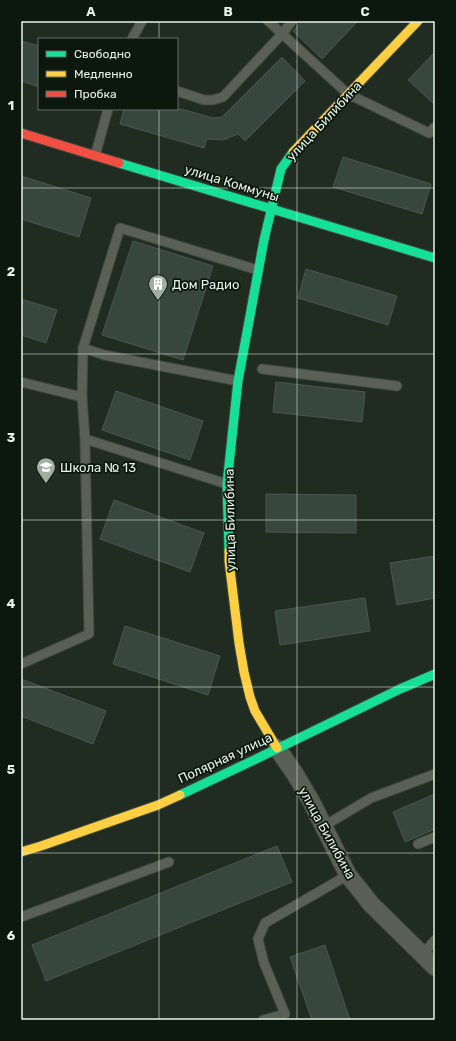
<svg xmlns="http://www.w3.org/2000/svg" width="456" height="1041" viewBox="0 0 456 1041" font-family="Rubik,sans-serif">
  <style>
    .building { fill: #37463e; stroke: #4a574f }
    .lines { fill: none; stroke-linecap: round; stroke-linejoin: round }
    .lane-casing { stroke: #3c473d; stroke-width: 11 }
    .street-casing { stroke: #3c473d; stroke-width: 19 }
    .fast-casing { stroke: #3c473d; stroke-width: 11 }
    .slow-casing { stroke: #3c473d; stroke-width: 11 }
    .jam-casing { stroke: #3c473d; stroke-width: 11 }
    .lane { stroke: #5a6055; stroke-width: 9 }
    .street { stroke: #5a6055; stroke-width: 17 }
    .fast { stroke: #16e098; stroke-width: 9 }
    .slow { stroke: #ffcf43; stroke-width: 9 }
    .jam { stroke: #f24e42; stroke-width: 9 }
    .grid { fill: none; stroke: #e5f4e6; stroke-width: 1; stroke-opacity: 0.55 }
    .labels { text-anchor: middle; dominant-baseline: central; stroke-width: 3.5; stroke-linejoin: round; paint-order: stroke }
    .street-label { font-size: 13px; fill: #e5f4e6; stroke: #0c170e }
    .poi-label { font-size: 13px; fill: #e5f4e6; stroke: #0c170e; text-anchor: start }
    .neatline { fill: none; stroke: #e5f4e6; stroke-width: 1.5 }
    .grid-label { font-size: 13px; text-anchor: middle; font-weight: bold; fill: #e5f4e6 }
  </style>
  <rect width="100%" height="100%" fill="#202c21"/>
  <!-- building -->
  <g class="building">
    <path d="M 302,21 L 358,21 L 322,59 L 293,31 Z"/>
    <path d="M 21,41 L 39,46 L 39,87 L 21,81 Z"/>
    <path d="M 435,52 L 435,105 L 408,80 Z"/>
    <path d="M 282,57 L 305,81 L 245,141 L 238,134 L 223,140 L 207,139 L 204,148 L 120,124 L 124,109 L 181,109 L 213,118 L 222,117 Z"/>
    <path d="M 343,157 L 431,184 L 422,214 L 333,187 Z"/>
    <path d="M 21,176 L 91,198 L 79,237 L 21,219 Z"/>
    <path d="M 133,241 L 213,266 L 183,360 L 102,335 Z"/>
    <path d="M 306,269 L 397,296 L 388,325 L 298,298 Z"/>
    <path d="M 21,299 L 57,310 L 46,343 L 21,335 Z"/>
    <path d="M 276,382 L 365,392 L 362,422 L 273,412 Z"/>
    <path d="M 116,391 L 203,421 L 190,460 L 102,430 Z"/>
    <path d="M 266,494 L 356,495 L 356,533 L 266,532 Z"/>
    <path d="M 114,500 L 204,533 L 190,572 L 100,539 Z"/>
    <path d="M 435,556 L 435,598 L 397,605 L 390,563 Z"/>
    <path d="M 365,598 L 370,631 L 280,645 L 275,611 Z"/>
    <path d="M 125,626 L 220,656 L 208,695 L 113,664 Z"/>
    <path d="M 21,679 L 106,711 L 93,744 L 21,716 Z"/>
    <path d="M 435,794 L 435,829 L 405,842 L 393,812 Z"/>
    <path d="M 277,846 L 292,882 L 46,981 L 32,945 Z"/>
    <path d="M 325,945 L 350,1020 L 312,1020 L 290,957 Z"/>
  </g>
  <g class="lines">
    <defs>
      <g id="lane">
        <path d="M 268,21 L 348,94 L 429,133 L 435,127"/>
        <path d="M 132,39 L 142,21"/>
        <path d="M 177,91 L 204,100 L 213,100 L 223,97 L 282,34 L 292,21"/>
        <path d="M 95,156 L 108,109"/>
        <path d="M 262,369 L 397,386"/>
        <path d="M 238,381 L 104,355 L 83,348 L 120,228 L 258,270"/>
        <path d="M 21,382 L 82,397"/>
        <path d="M 85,439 L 227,484"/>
        <path d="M 21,664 L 89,634 L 85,439 L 82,397 L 83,348"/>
        <path d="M 324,826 L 371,798 L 435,774"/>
        <path d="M 418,844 L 435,837"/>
        <path d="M 21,917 L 169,862"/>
        <path d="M 422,955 L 435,940"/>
        <path d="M 263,1020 L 285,1014 L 264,963 L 258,939 L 265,923 L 348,875"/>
      </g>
      <path id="street" d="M 277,748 L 295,774 L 311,801 L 348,875 L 371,904 L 435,967"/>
      <g id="fast">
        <path d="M 119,163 L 435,258"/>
        <path d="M 229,551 L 227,484 L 238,381 L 264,240 L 281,169 L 293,152"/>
        <path d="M 180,795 L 252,761 L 400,689 L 435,674"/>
      </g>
      <g id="slow">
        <path d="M 293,152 L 418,21"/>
        <path d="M 229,551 L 229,561 L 239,643 L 244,672 L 250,697 L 255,711 L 277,748"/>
        <path d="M 21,852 L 41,846 L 158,805 L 180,795"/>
      </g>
      <path id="jam" d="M 21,133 L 119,163"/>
    </defs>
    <!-- lane casing -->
    <use href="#lane" class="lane-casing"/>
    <!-- street casing -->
    <use href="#street" class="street-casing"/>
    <!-- fast casing -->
    <use href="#fast" class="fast-casing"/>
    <!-- slow casing -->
    <use href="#slow" class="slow-casing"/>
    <!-- jam casing -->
    <use href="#jam" class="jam-casing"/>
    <!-- lane -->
    <use href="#lane" class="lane"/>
    <!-- street -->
    <use href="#street" class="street"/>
    <!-- fast -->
    <use href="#fast" class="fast"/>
    <!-- slow -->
    <use href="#slow" class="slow"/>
    <!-- jam -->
    <use href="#jam" class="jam"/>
  </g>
  <!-- grid -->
  <path class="grid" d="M 159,21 L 159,39M 297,21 L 297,1020M 159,109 L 159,1020M 21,188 L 435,188M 21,354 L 435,354M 21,520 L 435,520M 21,687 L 435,687M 21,853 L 435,853"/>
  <!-- icons -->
  <defs>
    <symbol id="building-pin" viewBox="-11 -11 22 30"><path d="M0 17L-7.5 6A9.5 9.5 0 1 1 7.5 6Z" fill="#a0aea1" stroke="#0c170e"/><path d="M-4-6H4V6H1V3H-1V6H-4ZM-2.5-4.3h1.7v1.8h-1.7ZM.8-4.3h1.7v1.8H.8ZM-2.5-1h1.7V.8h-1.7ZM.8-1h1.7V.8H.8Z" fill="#fff"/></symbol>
    <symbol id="school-pin" viewBox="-11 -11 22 30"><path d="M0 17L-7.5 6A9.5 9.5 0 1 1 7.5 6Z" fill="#a0aea1" stroke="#0c170e"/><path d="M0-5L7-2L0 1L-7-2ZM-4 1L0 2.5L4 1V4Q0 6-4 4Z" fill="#fff"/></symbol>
  </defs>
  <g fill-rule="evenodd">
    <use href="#building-pin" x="147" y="273" width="22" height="30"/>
    <use href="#school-pin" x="35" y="456" width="22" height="30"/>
  </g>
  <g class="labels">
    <!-- street labels -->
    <g class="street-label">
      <text transform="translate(324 121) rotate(-47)">улица Билибина</text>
      <text transform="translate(232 183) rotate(17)">улица Коммуны</text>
      <text transform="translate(230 520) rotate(-91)">улица Билибина</text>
      <text transform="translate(225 758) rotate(-25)">Полярная улица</text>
      <text transform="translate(327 833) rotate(61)">улица Билибина</text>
    </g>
    <!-- poi labels -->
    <g class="poi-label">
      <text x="172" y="284">Дом Радио</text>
      <text x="60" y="467">Школа № 13</text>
    </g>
  </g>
  <!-- border -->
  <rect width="456" height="1041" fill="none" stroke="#0c170e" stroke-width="44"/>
  <!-- legend -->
  <rect x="38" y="38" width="140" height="72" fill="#0c170e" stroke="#636f64"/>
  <rect x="46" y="51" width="20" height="6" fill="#16e098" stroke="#636f64"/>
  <text x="74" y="58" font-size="12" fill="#e5f4e6">Свободно</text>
  <rect x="46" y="71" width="20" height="6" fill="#ffcf43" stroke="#636f64"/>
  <text x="74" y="78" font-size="12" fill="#e5f4e6">Медленно</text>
  <rect x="46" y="91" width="20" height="6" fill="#f24e42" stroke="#636f64"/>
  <text x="74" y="98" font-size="12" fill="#e5f4e6">Пробка</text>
  <rect x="22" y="22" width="412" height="997" class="neatline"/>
  <g class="grid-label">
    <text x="91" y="16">A</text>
    <text x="228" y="16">B</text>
    <text x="365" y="16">C</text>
    <text x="11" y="110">1</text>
    <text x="11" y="276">2</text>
    <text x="11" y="442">3</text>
    <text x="11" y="608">4</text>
    <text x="11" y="774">5</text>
    <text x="11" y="940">6</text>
  </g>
</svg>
